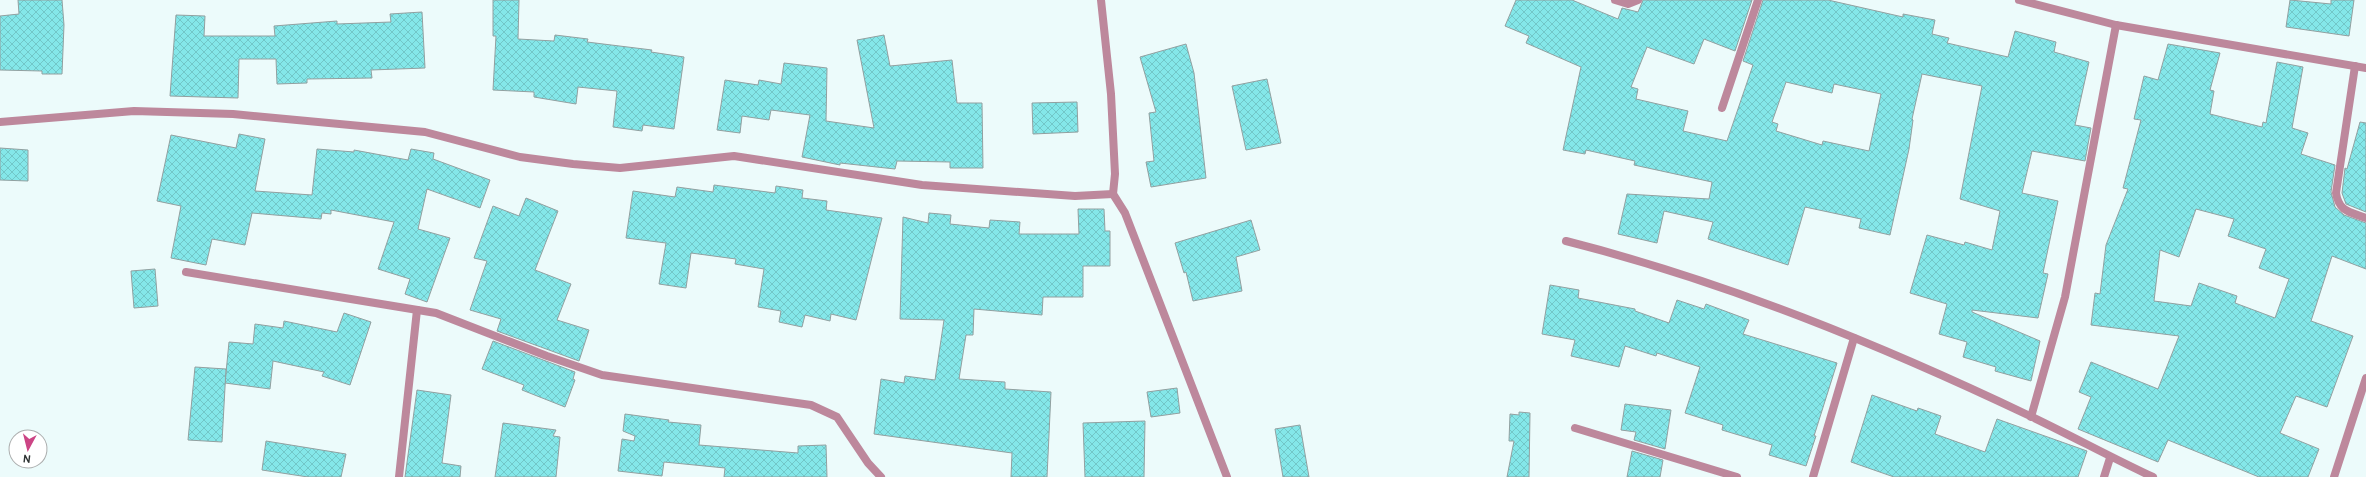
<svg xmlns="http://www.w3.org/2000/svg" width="2366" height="477" viewBox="0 0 2366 477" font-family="Overpass,sans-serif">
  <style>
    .building { fill: url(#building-cross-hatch); stroke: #92a0a0; fill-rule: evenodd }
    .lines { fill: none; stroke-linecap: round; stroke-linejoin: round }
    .street { stroke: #bd889c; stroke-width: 8 }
  </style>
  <defs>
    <pattern id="building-cross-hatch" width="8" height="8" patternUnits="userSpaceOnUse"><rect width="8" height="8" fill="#84e7e9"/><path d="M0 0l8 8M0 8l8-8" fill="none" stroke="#72c7c8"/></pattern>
  </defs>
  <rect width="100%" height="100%" fill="#ecfbfb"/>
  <!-- building -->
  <g class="building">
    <path d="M 18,0 L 62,0 L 64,25 L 62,74 L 42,74 L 42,71 L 0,70 L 0,16 L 19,14 Z"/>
    <path d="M 493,0 L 519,0 L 518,39 L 554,41 L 555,35 L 588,39 L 587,42 L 652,50 L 651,52 L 684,57 L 674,129 L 643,125 L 642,131 L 613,127 L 617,91 L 578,87 L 576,104 L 534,97 L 534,92 L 493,90 L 496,36 L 493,36 Z"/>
    <path d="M 1516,0 L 1572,0 L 1618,19 L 1622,8 L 1638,12 L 1643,0 L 1752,0 L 1735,51 L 1704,39 L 1694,64 L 1647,47 L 1631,87 L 1638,89 L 1636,99 L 1688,111 L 1683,131 L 1727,141 L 1753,65 L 1743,61 L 1763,0 L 1828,0 L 1903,17 L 1903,14 L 1935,20 L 1932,34 L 1949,38 L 1947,43 L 2008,57 L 2015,31 L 2056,42 L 2054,52 L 2089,62 L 2075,125 L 2091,128 L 2085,161 L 2032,151 L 2022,193 L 2058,201 L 2043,273 L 2048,274 L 2038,318 L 1972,310 L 1972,312 L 2040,341 L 2031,381 L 1995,371 L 1996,367 L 1963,357 L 1967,342 L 1939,334 L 1947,304 L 1910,293 L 1927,235 L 1964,245 L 1965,242 L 1992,250 L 2000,211 L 1960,199 L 1982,86 L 1922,74 L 1912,119 L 1913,120 L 1909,149 L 1890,235 L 1859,228 L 1861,219 L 1805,207 L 1788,265 L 1708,239 L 1713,222 L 1664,211 L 1657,243 L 1618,234 L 1627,194 L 1709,199 L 1712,182 L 1634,165 L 1635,161 L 1586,150 L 1585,154 L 1563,150 L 1581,67 L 1526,43 L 1529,36 L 1505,26 ZM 1786,82 L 1832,93 L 1834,84 L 1881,94 L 1869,151 L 1823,141 L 1822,145 L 1776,131 L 1778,124 L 1772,122 Z"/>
    <path d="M 2290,0 L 2331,4 L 2331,0 L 2354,0 L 2349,36 L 2286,27 Z"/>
    <path d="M 422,12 L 425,68 L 371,70 L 372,78 L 307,79 L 307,83 L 277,84 L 276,59 L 239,59 L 238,98 L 170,96 L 176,15 L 205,16 L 204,36 L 275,36 L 274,26 L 337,21 L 337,24 L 391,22 L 390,14 Z"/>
    <path d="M 884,35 L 890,66 L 952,60 L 957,103 L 982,103 L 983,168 L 950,168 L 950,162 L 897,161 L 895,169 L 840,163 L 840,165 L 802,157 L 810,115 L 771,110 L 769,120 L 742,116 L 740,133 L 717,130 L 725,80 L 758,85 L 759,80 L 781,84 L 784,63 L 827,68 L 826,121 L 874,128 L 857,40 Z"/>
    <path d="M 1186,44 L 1194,73 L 1206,178 L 1151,187 L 1146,162 L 1154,161 L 1149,113 L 1156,112 L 1140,57 Z"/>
    <path d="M 2168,44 L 2220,53 L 2210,90 L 2214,91 L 2210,114 L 2262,127 L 2263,122 L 2266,123 L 2277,62 L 2303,67 L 2292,128 L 2308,133 L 2301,154 L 2335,165 L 2331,192 L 2335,207 L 2344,215 L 2366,223 L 2366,269 L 2332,256 L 2311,321 L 2353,336 L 2327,407 L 2296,396 L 2280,433 L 2319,449 L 2308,477 L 2259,477 L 2168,440 L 2158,462 L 2078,429 L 2091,397 L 2079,392 L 2091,362 L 2158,389 L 2179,336 L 2091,325 L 2095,293 L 2100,294 L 2106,245 L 2128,189 L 2123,188 L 2141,120 L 2134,119 L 2144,76 L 2158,80 ZM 2196,209 L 2234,219 L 2228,236 L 2266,249 L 2259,268 L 2289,279 L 2275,318 L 2235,303 L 2237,296 L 2199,283 L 2191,306 L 2154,301 L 2160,250 L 2179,257 Z"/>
    <path d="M 1267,79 L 1281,143 L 1246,150 L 1232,86 Z"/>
    <path d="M 1077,102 L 1078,132 L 1033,134 L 1032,103 Z"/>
    <path d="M 2360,122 L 2366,123 L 2366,212 L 2346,204 L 2342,193 L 2345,168 L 2347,169 Z"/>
    <path d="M 239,134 L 265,139 L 255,191 L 312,195 L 317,149 L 354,152 L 354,150 L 408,160 L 411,149 L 434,153 L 433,159 L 490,180 L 480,208 L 427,189 L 418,229 L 450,238 L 427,302 L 405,294 L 410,279 L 378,269 L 394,222 L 331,210 L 331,214 L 322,213 L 321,219 L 252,213 L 245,245 L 212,239 L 206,265 L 171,258 L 181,206 L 157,201 L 171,135 L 236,148 Z"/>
    <path d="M 0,148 L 28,150 L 28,181 L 0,180 Z"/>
    <path d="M 714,185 L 775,193 L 776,186 L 803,190 L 802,198 L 827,201 L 826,210 L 882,218 L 856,320 L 831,314 L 830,321 L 805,315 L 802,327 L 779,322 L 781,311 L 758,307 L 764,269 L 735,264 L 736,259 L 691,253 L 686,288 L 659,284 L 666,243 L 626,238 L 633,191 L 675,197 L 677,187 L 713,192 Z"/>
    <path d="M 526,198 L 558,211 L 535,270 L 571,284 L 557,320 L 589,330 L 579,361 L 497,331 L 501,319 L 470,310 L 487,261 L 474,258 L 493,206 L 519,216 Z"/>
    <path d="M 1078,209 L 1104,209 L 1105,231 L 1110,231 L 1110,266 L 1083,266 L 1083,297 L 1043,297 L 1042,315 L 974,309 L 973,335 L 966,335 L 959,379 L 1005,382 L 1005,389 L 1051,392 L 1047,477 L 1011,477 L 1012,453 L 874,434 L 881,379 L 904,383 L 905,376 L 935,380 L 944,320 L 900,319 L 903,217 L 928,223 L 929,213 L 951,215 L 950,224 L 989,228 L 990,220 L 1020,222 L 1019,234 L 1079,234 Z"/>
    <path d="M 1251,220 L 1260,250 L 1236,257 L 1242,291 L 1193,301 L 1186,272 L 1184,273 L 1175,243 Z"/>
    <path d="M 155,269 L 158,306 L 134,308 L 131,271 Z"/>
    <path d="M 1550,285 L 1579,290 L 1578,298 L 1635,309 L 1635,311 L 1669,323 L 1677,300 L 1704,309 L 1706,304 L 1749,320 L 1743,334 L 1837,363 L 1814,436 L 1816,436 L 1806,466 L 1769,455 L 1772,445 L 1722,430 L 1723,425 L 1685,413 L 1700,367 L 1657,353 L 1656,356 L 1625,346 L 1619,367 L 1571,356 L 1575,340 L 1542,334 Z"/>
    <path d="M 344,313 L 371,322 L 350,385 L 322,376 L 324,372 L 273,361 L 270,389 L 225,383 L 229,342 L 253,344 L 255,324 L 283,328 L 284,321 L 337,332 Z"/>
    <path d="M 493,341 L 575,372 L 573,379 L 575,380 L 565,407 L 522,390 L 524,385 L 482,369 Z"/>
    <path d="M 195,367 L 226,369 L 222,442 L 188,440 Z"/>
    <path d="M 1177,388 L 1180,413 L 1151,417 L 1147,392 Z"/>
    <path d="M 417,390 L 451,395 L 442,463 L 461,466 L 460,477 L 405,477 Z"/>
    <path d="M 1872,395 L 1917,411 L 1918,408 L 1941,416 L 1935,434 L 1985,452 L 1997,419 L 2087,451 L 2078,477 L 1894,477 L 1851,462 Z"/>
    <path d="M 1625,404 L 1671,410 L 1665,449 L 1634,440 L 1636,432 L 1621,430 Z"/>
    <path d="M 1519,412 L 1530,413 L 1529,477 L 1507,477 L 1514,441 L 1509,441 L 1510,414 L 1519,415 Z"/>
    <path d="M 625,414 L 669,420 L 668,422 L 701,425 L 699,445 L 798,453 L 798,446 L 826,445 L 827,477 L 724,477 L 725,468 L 664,462 L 662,476 L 618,471 L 622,439 L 634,441 L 635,436 L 623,431 Z"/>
    <path d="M 1145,421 L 1144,477 L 1085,477 L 1083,423 Z"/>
    <path d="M 503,423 L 556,430 L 553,436 L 560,437 L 556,477 L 495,477 Z"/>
    <path d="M 1300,425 L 1309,477 L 1283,477 L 1275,429 Z"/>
    <path d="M 266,441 L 346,454 L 341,477 L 308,477 L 262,470 Z"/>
    <path d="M 1632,451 L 1663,460 L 1660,477 L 1627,477 Z"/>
  </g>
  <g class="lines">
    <!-- street -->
    <g class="street">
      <path d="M 1101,0 L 1111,94 L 1115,174 L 1113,194 L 1125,213 L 1227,477"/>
      <path d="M 1615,0 L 1628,4 L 1638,0"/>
      <path d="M 2019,0 L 2116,25 L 2366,68"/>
      <path d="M 2355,66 L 2336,193 C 2339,212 2350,212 2366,218"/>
      <path d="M 1722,108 L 1758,0"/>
      <path d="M 0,122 L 134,111 L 233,114 L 425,132 L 520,157 L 573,164 L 620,168 L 734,156 L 922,185 L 1075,196 L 1113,194"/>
      <path d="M 1566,241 C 1727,282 1881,345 2030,416 C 2072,436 2112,458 2153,477"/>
      <path d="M 186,272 L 436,313 L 547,356 L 602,375 L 811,405 L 837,417 L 868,463 L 881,477"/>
      <path d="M 2031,417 L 2065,297 L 2116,25"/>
      <path d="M 1575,428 L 1737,477"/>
      <path d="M 399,477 L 417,310"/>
      <path d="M 1813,477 L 1854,338"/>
      <path d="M 2104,477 L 2110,458"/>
      <path d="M 2334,477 L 2366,378"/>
    </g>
  </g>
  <!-- north arrow -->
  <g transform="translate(28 449) rotate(187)"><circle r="19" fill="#ffffff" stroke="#acaeae"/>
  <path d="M0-3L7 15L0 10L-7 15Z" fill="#cc4585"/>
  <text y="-6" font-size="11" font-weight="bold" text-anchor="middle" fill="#2f3434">N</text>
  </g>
</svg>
